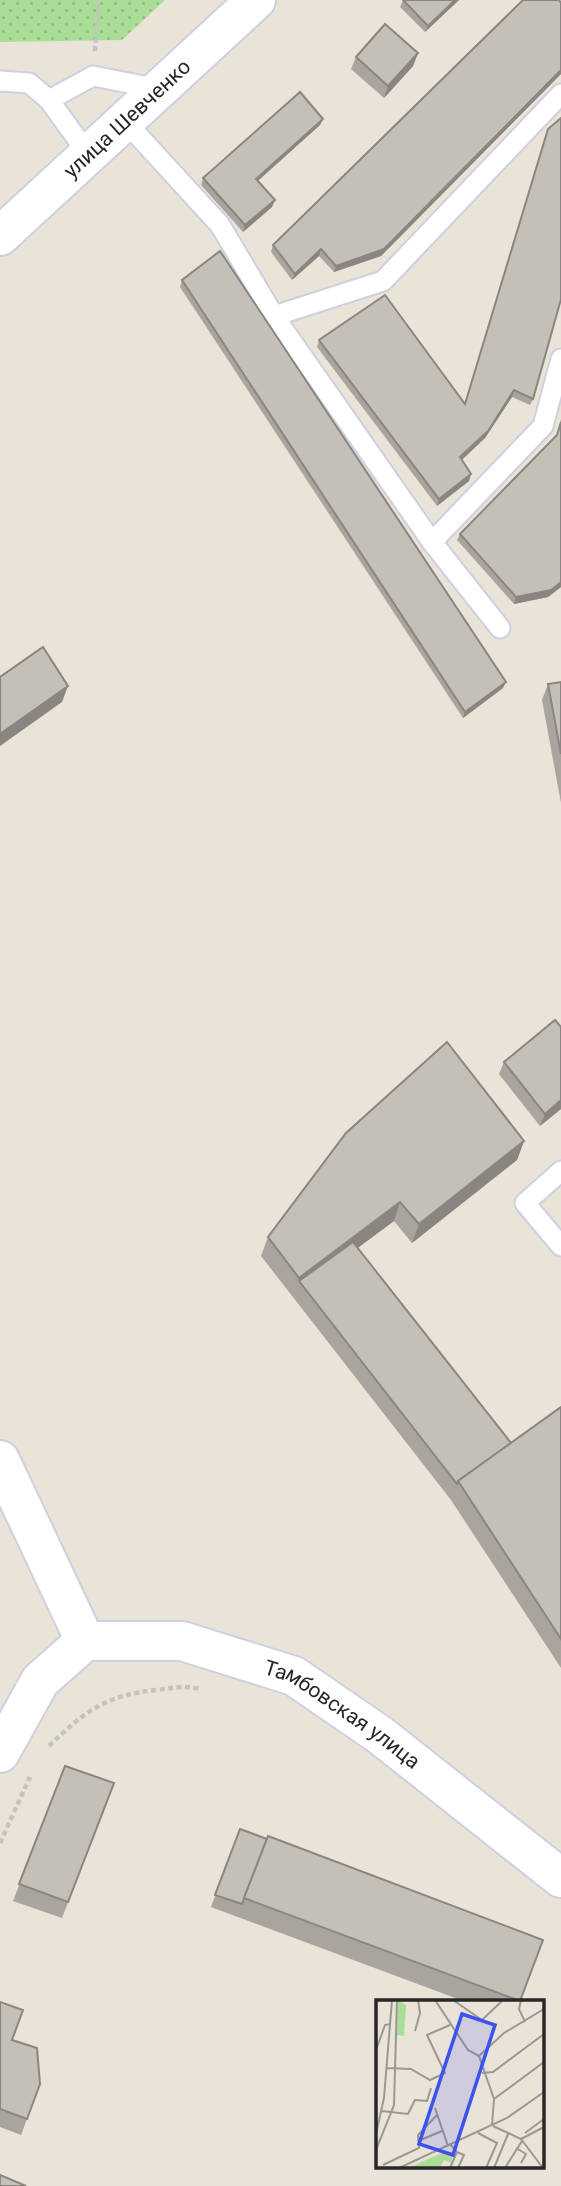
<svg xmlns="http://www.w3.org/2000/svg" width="561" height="2186" viewBox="0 0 561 2186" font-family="Roboto,sans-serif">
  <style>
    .grass { fill: url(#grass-dots) }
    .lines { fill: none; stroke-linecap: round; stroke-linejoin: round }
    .lane-casing { stroke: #ced0df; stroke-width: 23 }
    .secondary-casing { stroke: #ced0df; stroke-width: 42 }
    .path { stroke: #c3c3c3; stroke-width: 4.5; stroke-dasharray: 5 3.5; stroke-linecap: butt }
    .lane { stroke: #fff; stroke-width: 19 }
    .secondary { stroke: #fff; stroke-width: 38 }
    .wall { fill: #a9a59e }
    .shaded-wall { fill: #898681 }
    .building { fill: #c4c0b8; stroke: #898681; stroke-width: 2 }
    .labels { text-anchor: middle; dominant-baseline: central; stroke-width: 7; stroke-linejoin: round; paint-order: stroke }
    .street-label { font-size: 21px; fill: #272727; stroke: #fff }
    .inset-road { fill: none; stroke: #9b9891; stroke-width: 2 }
    .view { fill: #3e52f0; fill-opacity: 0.15; stroke: #3e52f0; stroke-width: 3.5 }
    .inset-edge { fill: none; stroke: #272727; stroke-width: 3.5 }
  </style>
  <defs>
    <pattern id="grass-dots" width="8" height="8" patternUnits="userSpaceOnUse" patternTransform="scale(1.75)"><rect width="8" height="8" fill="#aade97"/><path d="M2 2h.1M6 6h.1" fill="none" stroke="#92be82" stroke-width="1.8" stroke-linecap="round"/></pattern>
  </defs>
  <rect width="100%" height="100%" fill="#e9e3d8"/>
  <!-- grass -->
  <path class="grass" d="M 0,0 L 165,0 L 122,40 L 0,42 Z"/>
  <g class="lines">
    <defs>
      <g id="lane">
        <path d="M 0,81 L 29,83 L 49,100 L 88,154"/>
        <path d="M 49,100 L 93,76 L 159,89"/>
        <path d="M 124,120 L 220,225 L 274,316 L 432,542 L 500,628"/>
        <path d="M 274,316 L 383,281 L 561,94"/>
        <path d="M 432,542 L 543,426 L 561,359"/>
        <path d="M 561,1171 L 525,1203 L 561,1246"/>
      </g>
      <g id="secondary">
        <path id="s1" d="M 0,236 L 256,0"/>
        <path d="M 0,1460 L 85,1641"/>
        <path id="s2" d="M 85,1641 L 182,1641 L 294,1676 L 380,1735 L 561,1878"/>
        <path d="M 0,1753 L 40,1681 L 85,1641"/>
      </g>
    </defs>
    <!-- lane casing -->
    <use href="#lane" class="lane-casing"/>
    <!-- secondary casing -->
    <use href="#secondary" class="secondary-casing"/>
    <!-- path -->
    <g class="path">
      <path d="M 95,51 L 98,0"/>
      <path d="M 49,1746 C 85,1711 106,1695 157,1690 C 172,1688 185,1685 200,1689"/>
      <path d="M 0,1843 L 30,1777"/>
    </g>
    <!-- lane -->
    <use href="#lane" class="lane"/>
    <!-- secondary -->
    <use href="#secondary" class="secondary"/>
  </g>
  <!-- wall -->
  <g class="wall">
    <path d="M 403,0 L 459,0 L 425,32 L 400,7 Z"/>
    <path d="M 561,3 L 561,74 L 381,256 L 334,272 L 319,256 L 292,280 L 271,252 L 273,245 Z"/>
    <path d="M 418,53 L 413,66 L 384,98 L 351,69 L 356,57 Z"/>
    <path d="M 320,125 L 258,181 L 272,207 L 243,232 L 201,185 L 203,178 Z"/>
    <path d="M 546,135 L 533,399 L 530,405 L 512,397 L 485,438 L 462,460 L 471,474 L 469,481 L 437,506 L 317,347 L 319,340 L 465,403 Z"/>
    <path d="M 182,280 L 503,688 L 463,718 L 180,287 Z"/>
    <path d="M 561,419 L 561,587 L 548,597 L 514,604 L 457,540 L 460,534 L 556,436 Z"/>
    <path d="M 561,682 L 561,803 L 542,700 L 548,684 Z"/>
    <path d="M 561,1027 L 561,1109 L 540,1126 L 499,1074 L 504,1062 Z"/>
    <path d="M 524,1141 L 517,1160 L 412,1243 L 394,1221 L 357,1248 L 511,1443 L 561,1407 L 561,1668 L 451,1500 L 261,1256 L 268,1237 Z"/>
    <path d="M 65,1766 L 114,1783 L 62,1918 L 13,1901 Z"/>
    <path d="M 240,1829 L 543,1940 L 520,2002 L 466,2002 L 211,1907 Z"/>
    <path d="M 0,2002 L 12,2040 L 40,2084 L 21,2135 L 0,2127 Z"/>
  </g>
  <!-- shaded-wall -->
  <g class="shaded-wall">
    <path d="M 455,0 L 459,0 L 425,32 L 428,26 Z"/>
    <path d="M 418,53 L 413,66 L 384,98 L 388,86 Z"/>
    <path d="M 561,70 L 561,74 L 381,256 L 334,272 L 336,266 Z"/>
    <path d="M 323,119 L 320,125 L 253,185 L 256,179 Z"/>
    <path d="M 275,200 L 272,207 L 243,232 L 245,225 Z"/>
    <path d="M 321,249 L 319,256 L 292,280 L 295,274 Z"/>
    <path d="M 514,390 L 512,397 L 485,438 L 457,464 L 460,457 Z"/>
    <path d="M 471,474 L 469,481 L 437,506 L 439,499 Z"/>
    <path d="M 561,582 L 561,587 L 548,597 L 514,604 L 516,597 Z"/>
    <path d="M 506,682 L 503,688 L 463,718 L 465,712 Z"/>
    <path d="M 68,686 L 62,702 L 0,746 L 0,734 Z"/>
    <path d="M 561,1100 L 561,1109 L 540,1126 L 545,1114 Z"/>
    <path d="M 524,1141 L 517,1160 L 412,1243 L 419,1224 Z"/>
    <path d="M 400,1202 L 394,1221 L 304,1288 L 299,1281 L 299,1278 Z"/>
  </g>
  <!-- building -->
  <g class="building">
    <path d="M 403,0 L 455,0 L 428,26 Z"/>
    <path d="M 523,0 L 559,0 L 561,3 L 561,70 L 384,249 L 336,266 L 321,249 L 295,274 L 273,245 Z"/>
    <path d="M 385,24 L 418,53 L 388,86 L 356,57 Z"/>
    <path d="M 300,92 L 323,119 L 256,179 L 275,200 L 245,225 L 203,178 Z"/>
    <path d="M 561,118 L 561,299 L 533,399 L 514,390 L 488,431 L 460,457 L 471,474 L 439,499 L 319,340 L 385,295 L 465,404 L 548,129 Z"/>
    <path d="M 220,251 L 506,682 L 465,712 L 182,280 Z"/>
    <path d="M 561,422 L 561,582 L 551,590 L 516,597 L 460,534 L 557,435 Z"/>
    <path d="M 43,647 L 68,686 L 0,734 L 0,677 Z"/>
    <path d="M 561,682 L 561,754 L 548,684 Z"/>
    <path d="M 555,1020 L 561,1027 L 561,1100 L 545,1114 L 504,1062 Z"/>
    <path d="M 447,1042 L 524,1141 L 419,1224 L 400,1202 L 299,1278 L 268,1237 L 346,1133 Z"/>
    <path d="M 353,1242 L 511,1443 L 458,1481 L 457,1484 L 299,1281 Z"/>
    <path d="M 561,1407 L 561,1639 L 458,1481 Z"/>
    <path d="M 65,1766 L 114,1783 L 68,1902 L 19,1884 Z"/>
    <path d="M 240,1829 L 267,1839 L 242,1904 L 215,1895 Z"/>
    <path d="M 268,1836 L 543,1940 L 520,2001 L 244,1898 Z"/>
    <path d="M 0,2002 L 23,2010 L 12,2040 L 37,2048 L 40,2084 L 27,2119 L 0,2109 Z"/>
    <path d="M 0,2175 L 26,2186 L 0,2186 Z"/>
  </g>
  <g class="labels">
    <!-- street labels -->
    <g class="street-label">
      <text stroke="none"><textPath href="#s1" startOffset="173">улица Шевченко</textPath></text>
      <text stroke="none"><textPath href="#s2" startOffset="275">Тамбовская улица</textPath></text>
    </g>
  </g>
  <!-- overview -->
  <g transform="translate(376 2000)">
    <rect width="168" height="168" fill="#e9e3d8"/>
    <path d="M 70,151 L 78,154 L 75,163 L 68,160 L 64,168 L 32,168 Z" fill="#aade97"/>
    <path d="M 22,0 L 30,5 L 28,36 L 21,35 Z" fill="#aade97"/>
    <path class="inset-road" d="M 59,0 L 92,50 L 103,56M 77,0 L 106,20 L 127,0M 145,0 L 143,9 L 149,22M 39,31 L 44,13 L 42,0M 0,50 L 9,25 L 14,24M 103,56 L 128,33 L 168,9M 103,56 L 118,99 L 116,125M 11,68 L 35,69 L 54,80 L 69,73 L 51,35 L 74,25M 106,73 L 117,72 L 168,34M 118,99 L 168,62M 59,108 L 72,146M 6,111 L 32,114 L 39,100 L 51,101 L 55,88M 117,126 L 145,139 L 167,168M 102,133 L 121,143 L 110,168M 149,133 L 168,119M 0,134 L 8,98 L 16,0M 145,139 L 168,127M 42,141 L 66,131M 140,148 L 150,154 L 145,163M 0,150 L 18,105 L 21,0M 81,152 L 88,155 L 82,168M 7,165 L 43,148 L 42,135 L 61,115M 23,168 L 131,118 L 168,92M 74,168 L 81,152 L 74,144M 118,168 L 132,134M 129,168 L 146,141"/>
    <path class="view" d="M 86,14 L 119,25 L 77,155 L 43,144 Z"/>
    <rect width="168" height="168" class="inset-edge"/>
  </g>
</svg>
